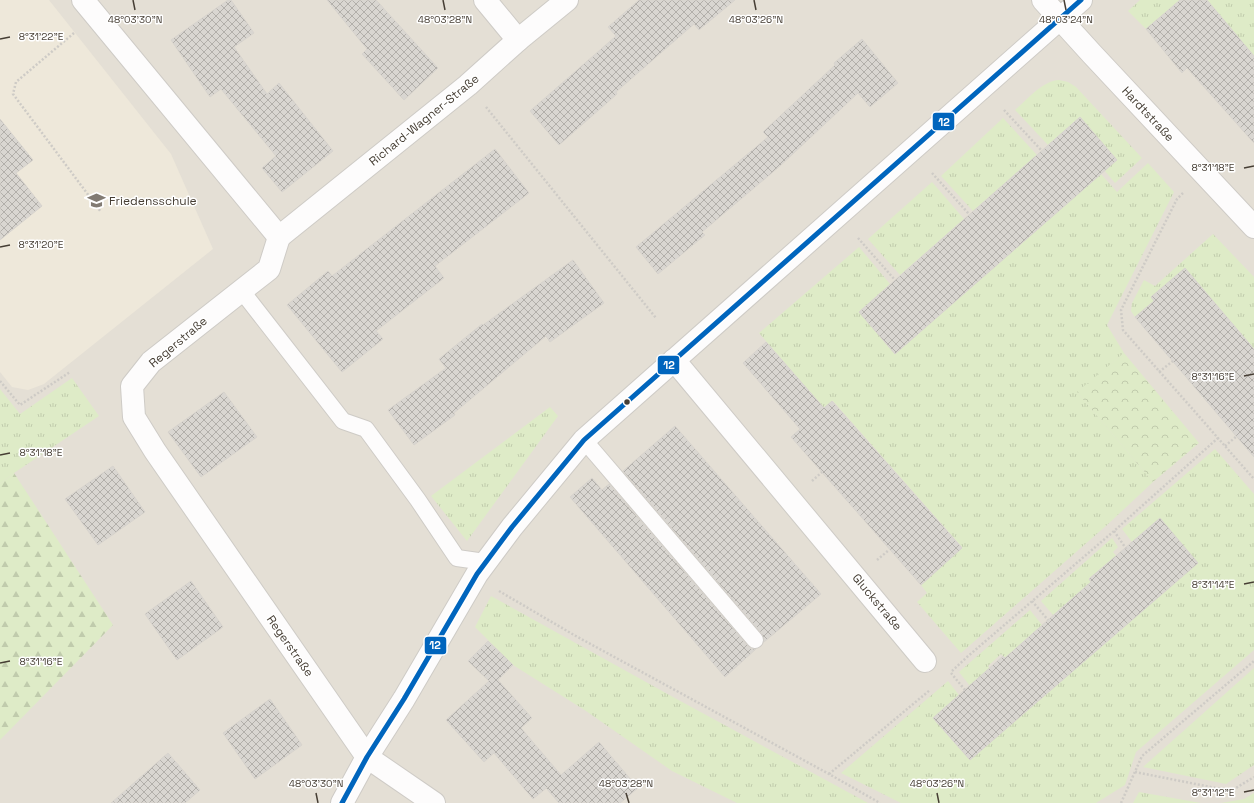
<svg xmlns="http://www.w3.org/2000/svg" width="1254" height="803" viewBox="0 0 1254 803" font-family="'Space Grotesk',sans-serif">
  <style>
    .residential { fill: #e4dfd5 }
    .education { fill: #eee8da }
    .grass { fill: url(#grass-tufts) }
    .forest { fill: url(#forest-firs) }
    .park { fill: url(#park-crowns) }
    .building { fill: url(#building-cross-hatch); stroke: #d8d4ce }
    .lines { fill: none; stroke-linecap: round; stroke-linejoin: round }
    .service-casing { stroke: #cecbc6; stroke-width: 18 }
    .minor-casing { stroke: #cecbc6; stroke-width: 24 }
    .path { stroke: #cecbc6; stroke-width: 2.5; stroke-dasharray: 2 2; stroke-linecap: butt }
    .service { stroke: #fdfcfc; stroke-width: 16 }
    .minor { stroke: #fdfcfc; stroke-width: 22 }
    .bus-1-casing { stroke: #fff; stroke-width: 8 }
    .bus-1 { stroke: #0065bd; stroke-width: 5 }
    .ticks { fill: none; stroke: #463e34; stroke-width: 1.5 }
    .bus-dot { fill: #463e34; stroke: #fff; stroke-width: 1.5 }
    .labels { text-anchor: middle; dominant-baseline: central; stroke-width: 3; stroke-linejoin: round; paint-order: stroke }
    .street-label { font-size: 12px; fill: #463e34; stroke: #fff }
    .poi-label { font-size: 12px; fill: #463e34; stroke: #fff; text-anchor: start }
    .ticks-label { font-size: 10px; text-anchor: middle; fill: #463e34; stroke: #fff; stroke-width: 3; stroke-linejoin: round; paint-order: stroke }
    .line-badge { stroke: #fff; stroke-width: 1.5 }
    .badge-label { font-size: 11px; text-anchor: middle; font-weight: bold; fill: #fff }
  </style>
  <defs>
    <pattern id="grass-tufts" width="24" height="20" patternUnits="userSpaceOnUse"><rect width="24" height="20" fill="#deebc7"/><path d="M3 7l-1-3M5 7V3M7 7l1-3M15 17l-1-3M17 17v-4M19 17l1-3" fill="none" stroke="#c0cbac"/></pattern>
    <pattern id="forest-firs" width="22" height="20" patternUnits="userSpaceOnUse"><rect width="22" height="20" fill="#deebc7"/><path d="M5 1l3.5 6h-7zM16 11l3.5 6h-7z" fill="#c0cbac"/></pattern>
    <pattern id="park-crowns" width="20" height="18" patternUnits="userSpaceOnUse"><rect width="20" height="18" fill="#deebc7"/><path d="M2 6a3 3 0 1 1 6 0M12 15a3 3 0 1 1 6 0" fill="none" stroke="#c0cbac"/></pattern>
    <pattern id="building-cross-hatch" width="8" height="8" patternUnits="userSpaceOnUse"><rect width="8" height="8" fill="#d9d6d1"/><path d="M0 0l8 8M0 8l8-8" fill="none" stroke="#b2afaa"/></pattern>
  </defs>
  <rect width="100%" height="100%" fill="#f0ede8"/>
  <!-- residential -->
  <rect class="residential" x="0" y="0" width="1254" height="803"/>
  <!-- education -->
  <path class="education" d="M 0,0 L 49,0 L 171,154 L 213,249 L 44,384 L 28,390 L 12,387 L 0,372 Z"/>
  <!-- grass -->
  <g class="grass">
    <path d="M 1140,0 L 1180,0 L 1146,29 L 1128,11 Z"/>
    <path d="M 1207,0 L 1254,0 L 1254,56 Z"/>
    <path d="M 1059,80 L 1068,82 L 1076,87 L 1142,158 L 1115,183 L 1104,170 L 1117,160 L 1080,117 L 1048,145 L 1015,110 C 1028,99 1042,81 1059,80 Z"/>
    <path d="M 1003,118 L 1037,155 L 973,211 L 941,176 Z"/>
    <path d="M 1148,163 L 1174,192 L 1107,325 L 1124,353 L 1078,393 L 1153,482 L 1107,525 L 961,653 L 917,602 L 927,593 L 921,585 L 962,547 L 833,401 L 824,408 L 759,333 L 859,247 L 890,284 L 859,312 L 895,354 L 1101,174 L 1117,192 Z"/>
    <path d="M 932,182 L 964,219 L 900,275 L 868,239 Z"/>
    <path d="M 1213,234 L 1254,277 L 1254,349 L 1185,268 L 1151,297 L 1154,301 L 1135,317 L 1131,311 L 1132,303 L 1144,280 L 1155,286 Z"/>
    <path d="M 72,378 L 99,416 L 14,473 L 0,484 L 0,389 L 20,414 Z"/>
    <path d="M 550,407 L 558,416 L 467,541 L 431,496 Z"/>
    <path d="M 1215,449 L 1254,494 L 1254,650 L 1136,752 L 1125,785 L 1096,803 L 901,803 L 841,773 L 948,681 L 959,695 L 933,718 L 970,760 L 1127,623 L 1160,518 L 1132,542 L 1122,529 Z"/>
    <path d="M 1112,538 L 1118,547 L 1113,552 L 1118,558 L 1104,570 L 1102,568 L 1089,578 L 1091,582 L 1053,615 L 1041,601 Z"/>
    <path d="M 491,596 L 673,697 L 868,803 L 737,803 L 672,771 L 586,711 L 513,665 L 475,627 Z"/>
    <path d="M 1030,610 L 1042,625 L 1005,658 L 1001,654 L 988,666 L 990,669 L 970,686 L 959,672 Z"/>
    <path d="M 1254,668 L 1254,765 L 1226,784 L 1143,767 Z"/>
    <path d="M 1139,792 L 1201,803 L 1133,803 Z"/>
    <path d="M 1254,793 L 1254,803 L 1221,803 L 1244,799 Z"/>
  </g>
  <!-- forest -->
  <path class="forest" d="M 14,473 L 113,625 L 0,740 L 0,484 Z"/>
  <!-- park -->
  <path class="park" d="M 1124,353 L 1199,443 L 1153,482 L 1077,392 Z"/>
  <!-- building -->
  <g class="building">
    <path d="M 228,0 L 231,0 L 254,33 L 234,47 L 267,94 L 279,83 L 333,151 L 282,192 L 262,168 L 276,156 L 221,89 L 210,97 L 171,40 Z"/>
    <path d="M 327,0 L 376,0 L 438,68 L 404,100 L 362,54 L 367,49 Z"/>
    <path d="M 639,0 L 735,0 L 699,30 L 694,24 L 616,92 L 617,94 L 559,145 L 530,111 L 616,36 L 608,27 Z"/>
    <path d="M 1180,0 L 1207,0 L 1254,56 L 1254,143 L 1187,68 L 1182,73 L 1146,29 Z"/>
    <path d="M 862,39 L 898,83 L 870,107 L 858,93 L 780,166 L 702,232 L 705,235 L 658,274 L 636,247 L 768,137 L 763,132 L 835,65 L 834,63 Z"/>
    <path d="M 1080,117 L 1117,160 L 895,354 L 859,312 Z"/>
    <path d="M 0,119 L 33,160 L 16,173 L 42,206 L 0,240 Z"/>
    <path d="M 495,149 L 529,193 L 435,266 L 444,278 L 376,331 L 383,339 L 342,372 L 287,305 L 328,271 L 332,276 Z"/>
    <path d="M 573,260 L 604,303 L 550,342 L 546,336 L 454,413 L 455,415 L 414,445 L 388,410 L 446,368 L 439,359 L 482,324 L 483,325 Z"/>
    <path d="M 1185,268 L 1254,349 L 1254,457 L 1135,317 L 1154,301 L 1151,297 Z"/>
    <path d="M 766,342 L 824,408 L 832,401 L 962,548 L 921,585 L 791,437 L 800,429 L 743,363 Z"/>
    <path d="M 224,392 L 257,437 L 201,477 L 168,432 Z"/>
    <path d="M 675,426 L 821,594 L 764,642 L 762,634 L 623,471 Z"/>
    <path d="M 113,466 L 145,512 L 98,545 L 65,499 Z"/>
    <path d="M 592,478 L 602,490 L 609,484 L 748,646 L 751,649 L 756,649 L 725,677 L 570,497 Z"/>
    <path d="M 1160,518 L 1198,563 L 970,760 L 933,718 L 1003,656 L 1005,658 L 1091,582 L 1089,579 Z"/>
    <path d="M 191,581 L 223,627 L 177,660 L 145,614 Z"/>
    <path d="M 488,641 L 513,665 L 498,680 L 532,718 L 521,728 L 561,775 L 599,742 L 638,788 L 620,803 L 559,803 L 546,788 L 550,785 L 533,799 L 494,753 L 484,762 L 446,720 L 489,681 L 468,661 Z"/>
    <path d="M 270,699 L 302,745 L 255,779 L 223,733 Z"/>
    <path d="M 168,753 L 200,790 L 185,803 L 111,803 Z"/>
  </g>
  <g class="lines">
    <defs>
      <g id="service">
        <path d="M 241,290 L 343,421 L 366,429 L 418,500 L 457,558 L 485,562"/>
        <path d="M 584,440 L 755,640"/>
      </g>
      <g id="minor">
        <path d="M 83,0 L 279,237"/>
        <path d="M 485,0 L 518,40"/>
        <path d="M 1043,0 L 1092,54 L 1254,227"/>
        <path d="M 279,237 L 269,269 L 151,362 L 132,386 L 134,417 L 155,451 L 367,757 L 434,803"/>
        <path d="M 279,237 L 468,85 L 518,40 L 567,0"/>
        <path d="M 674,360 L 925,661"/>
        <path d="M 342,803 L 367,757 L 404,699 L 477,574 L 512,527 L 584,440 L 1081,0"/>
      </g>
    </defs>
    <!-- service casing -->
    <use href="#service" class="service-casing"/>
    <!-- minor casing -->
    <use href="#minor" class="minor-casing"/>
    <!-- path -->
    <g class="path">
      <path d="M 74,33 L 16,82 L 13,94 L 101,212"/>
      <path d="M 486,107 L 656,318"/>
      <path d="M 1004,110 L 1042,151"/>
      <path d="M 932,173 L 969,214"/>
      <path d="M 1183,193 L 1177,199 L 1121,310 L 1123,330 L 1254,479"/>
      <path d="M 858,238 L 895,280"/>
      <path d="M 1159,372 L 1173,361"/>
      <path d="M 0,381 L 20,405 L 70,372"/>
      <path d="M 1225,446 L 1237,436"/>
      <path d="M 812,481 L 822,472"/>
      <path d="M 1114,531 L 1127,550"/>
      <path d="M 877,560 L 889,550"/>
      <path d="M 499,591 L 574,635 L 829,774 L 880,803"/>
      <path d="M 1032,601 L 1048,620"/>
      <path d="M 952,671 L 967,657 L 1114,531 L 1218,438"/>
      <path d="M 951,673 L 965,690"/>
      <path d="M 1135,772 L 1231,791 L 1254,777"/>
      <path d="M 829,774 L 930,690"/>
      <path d="M 1121,803 L 1142,756 L 1254,661"/>
    </g>
    <!-- service -->
    <use href="#service" class="service"/>
    <!-- minor -->
    <use href="#minor" class="minor"/>
    <defs>
      <path id="bus-1" d="M 342,803 L 367,757 L 404,699 L 477,574 L 512,527 L 584,440 L 1081,0"/>
    </defs>
    <!-- bus-1 casing -->
    <use href="#bus-1" class="bus-1-casing"/>
    <!-- bus-1 -->
    <use href="#bus-1" class="bus-1"/>
  </g>
  <!-- ticks -->
  <path class="ticks" d="M 133,0 L 135,10M 443,0 L 445,10M 754,0 L 756,10M 1064,0 L 1066,10M 0,39 L 10,37M 1244,168 L 1254,166M 0,247 L 10,245M 1244,376 L 1254,374M 0,455 L 10,453M 1244,584 L 1254,582M 0,663 L 10,661M 1244,792 L 1254,790M 316,793 L 318,803M 626,793 L 629,803M 937,793 L 939,803"/>
  <!-- icons -->
  <defs>
    <symbol id="school-bare" viewBox="-9 -9 18 18"><path d="M0-5L7-2L0 1L-7-2ZM-4 1L0 2.5L4 1V4Q0 6-4 4Z" fill="#827b73" stroke="#fff" stroke-width="2.5" paint-order="stroke"/></symbol>
  </defs>
  <g fill-rule="evenodd">
    <use href="#school-bare" x="84" y="188" width="25" height="25"/>
  </g>
  <!-- markers -->
  <circle class="bus-dot" cx="627" cy="402" r="3.5"/>
  <g class="labels">
    <!-- street labels -->
    <g class="street-label">
      <text transform="translate(1148 114) rotate(47)">Hardtstraße</text>
      <text transform="translate(424 120) rotate(-39)">Richard-Wagner-Straße</text>
      <text transform="translate(178 342) rotate(-40)">Regerstraße</text>
      <text transform="translate(877 602) rotate(50)">Gluckstraße</text>
      <text transform="translate(290 646) rotate(55)">Regerstraße</text>
    </g>
    <!-- poi labels -->
    <g class="poi-label">
      <text x="109" y="201">Friedensschule</text>
    </g>
  </g>
  <g class="ticks-label">
    <text x="135" y="23">48°03'30"N</text>
    <text x="445" y="23">48°03'28"N</text>
    <text x="756" y="23">48°03'26"N</text>
    <text x="1066" y="23">48°03'24"N</text>
    <text x="41" y="40">8°31'22"E</text>
    <text x="1213" y="171">8°31'18"E</text>
    <text x="41" y="248">8°31'20"E</text>
    <text x="1213" y="380">8°31'16"E</text>
    <text x="41" y="456">8°31'18"E</text>
    <text x="1213" y="588">8°31'14"E</text>
    <text x="41" y="665">8°31'16"E</text>
    <text x="316" y="787">48°03'30"N</text>
    <text x="626" y="787">48°03'28"N</text>
    <text x="937" y="787">48°03'26"N</text>
    <text x="1213" y="796">8°31'12"E</text>
  </g>
  <g class="line-badge">
    <rect x="932" y="112" width="23" height="19" rx="4" fill="#0065bd"/>
    <rect x="657" y="355" width="23" height="20" rx="4" fill="#0065bd"/>
    <rect x="424" y="636" width="23" height="19" rx="4" fill="#0065bd"/>
  </g>
  <g class="badge-label">
    <text x="944" y="126">12</text>
    <text x="669" y="369">12</text>
    <text x="435" y="649">12</text>
  </g>
</svg>
